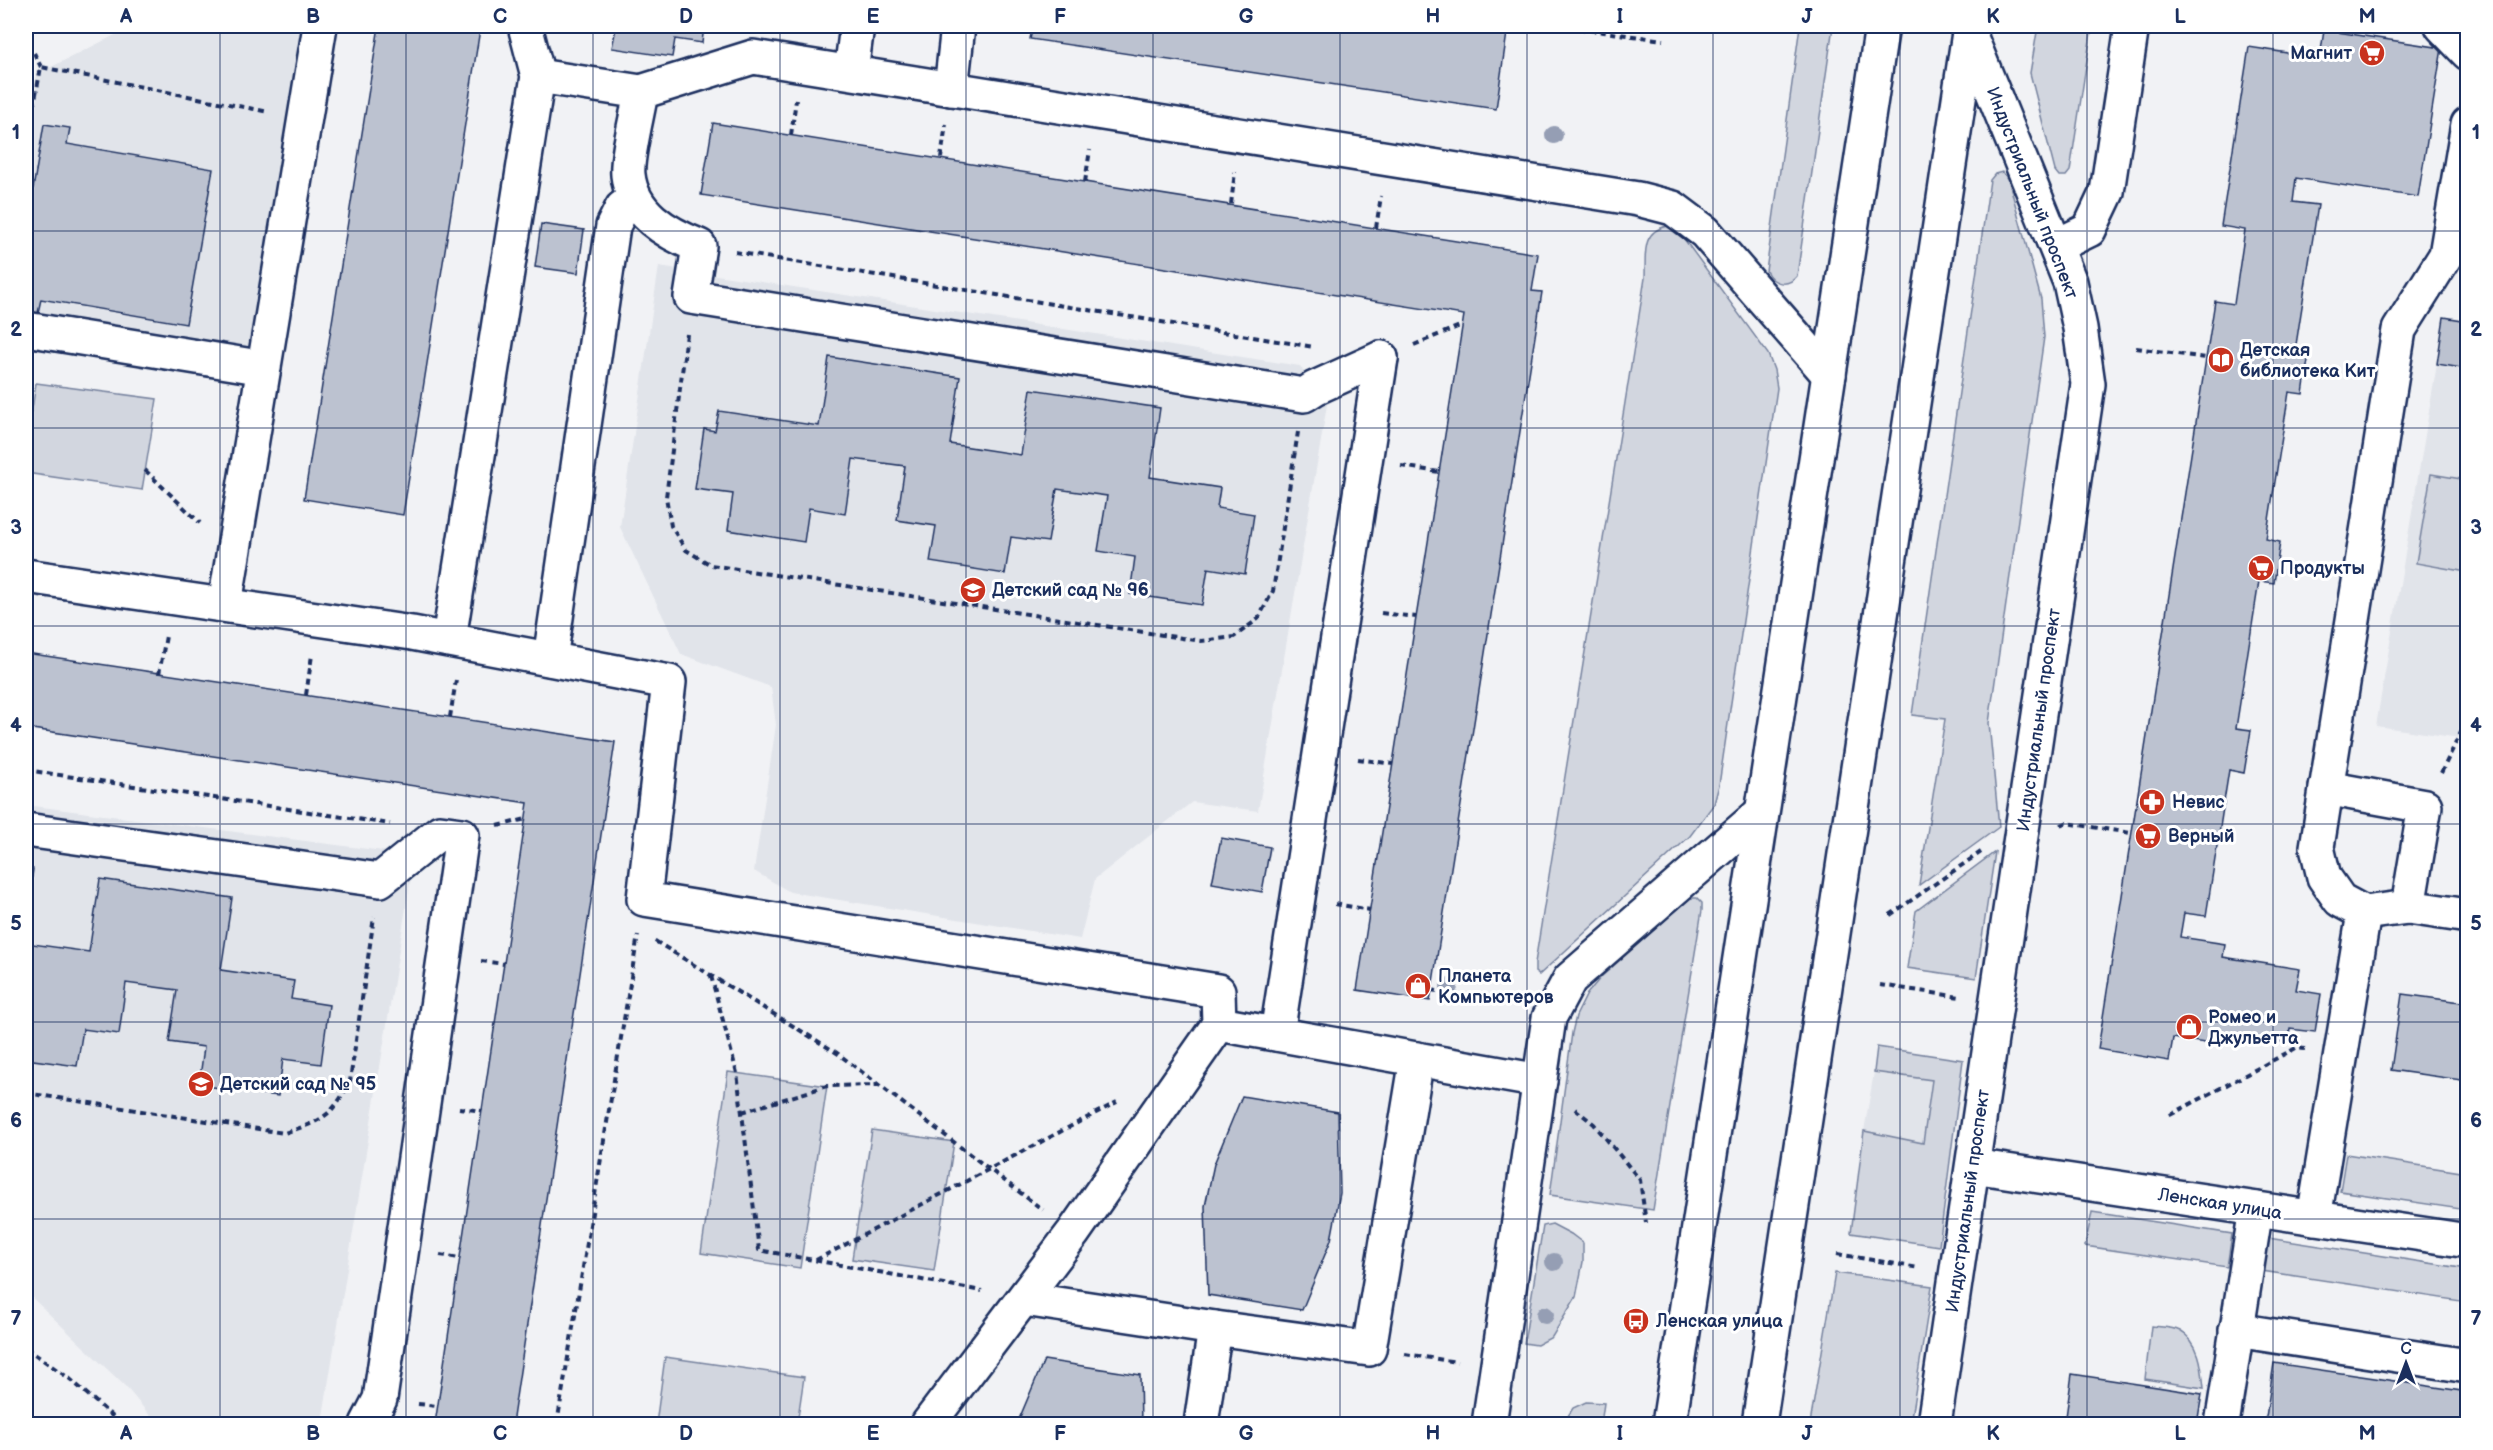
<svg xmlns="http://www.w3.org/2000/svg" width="2493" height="1450" viewBox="0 0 2493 1450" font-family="'Balsamiq Sans',sans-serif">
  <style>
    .built { fill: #e1e4ea }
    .green { fill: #d2d6df; stroke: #76829e; stroke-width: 1.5 }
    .building { fill: #bcc2d0; stroke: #1b2f5e; stroke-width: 1.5 }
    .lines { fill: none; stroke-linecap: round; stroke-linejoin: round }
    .minor-casing { stroke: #1b2f5e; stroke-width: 38 }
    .major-casing { stroke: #1b2f5e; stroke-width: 38 }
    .path { stroke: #1b2f5e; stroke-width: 4; stroke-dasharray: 6 4.5; stroke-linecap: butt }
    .minor { stroke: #fff; stroke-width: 33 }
    .major { stroke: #fff; stroke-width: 33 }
    .tree { fill: #959eb4 }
    .grid { fill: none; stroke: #1b2f5e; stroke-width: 1.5; stroke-opacity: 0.55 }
    .labels { text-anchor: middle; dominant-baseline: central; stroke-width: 6; stroke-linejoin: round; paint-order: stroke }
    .poi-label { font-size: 18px; font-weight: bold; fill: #1b2f5e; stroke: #fff; text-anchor: start }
    .street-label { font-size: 18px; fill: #1b2f5e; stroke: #fff }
    .neatline { fill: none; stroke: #1b2f5e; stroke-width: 2 }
    .grid-label { font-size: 20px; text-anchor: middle; font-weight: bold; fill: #1b2f5e }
  </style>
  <rect width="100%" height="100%" fill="#f1f2f5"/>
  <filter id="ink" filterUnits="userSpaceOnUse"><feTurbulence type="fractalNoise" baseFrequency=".0167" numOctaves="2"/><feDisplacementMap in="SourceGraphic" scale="12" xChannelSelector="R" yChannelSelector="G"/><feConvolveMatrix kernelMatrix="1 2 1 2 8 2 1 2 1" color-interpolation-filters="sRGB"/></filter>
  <g filter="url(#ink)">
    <!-- built -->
    <g class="built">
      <path d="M 133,26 L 303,26 L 249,349 L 26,314 L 26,136 L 37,74 Z"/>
      <path d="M 659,266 L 1300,366 L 1327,405 L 1258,811 L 1192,802 L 1095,879 L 1080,939 L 790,892 L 754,871 L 776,725 L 771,687 L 681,654 L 620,527 Z"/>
      <path d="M 2437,364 L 2467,369 L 2467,739 L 2376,726 Z"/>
      <path d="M 26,805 L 391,852 L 411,877 L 323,1416 L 299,1424 L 157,1424 L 126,1387 L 26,1292 Z"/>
      <path d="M 1874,1072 L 1932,1080 L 1923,1143 L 1864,1131 Z"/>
    </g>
    <!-- green -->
    <g class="green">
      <path d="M 1800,26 L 1833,26 L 1797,276 C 1787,288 1773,284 1766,271 Z"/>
      <path d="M 2038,26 L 2092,26 L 2070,171 L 2066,176 L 2059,176 L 2055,171 L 2030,73 Z"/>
      <path d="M 2002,172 L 2008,178 L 2041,299 L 2044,337 L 1989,723 L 1999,827 L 1919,885 L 1945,719 L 1912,715 L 1990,180 L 1995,174 Z"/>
      <path d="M 1668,226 L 1679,232 L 1768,354 L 1774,370 L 1777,388 L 1719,785 L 1714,804 L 1690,836 L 1539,975 L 1535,972 L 1535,963 L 1645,278 C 1646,256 1640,231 1668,226 Z"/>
      <path d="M 36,383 L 157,399 L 142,490 L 26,473 L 26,449 Z"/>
      <path d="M 2431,474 L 2467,480 L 2467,572 L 2416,563 Z"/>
      <path d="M 1995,852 L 1976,978 L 1907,968 L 1916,911 Z"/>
      <path d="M 1690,898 L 1697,898 L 1702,903 L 1702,910 L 1653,1210 L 1550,1195 L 1572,1033 L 1576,1016 L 1587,994 L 1601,977 Z"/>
      <path d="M 1877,1047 L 1963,1060 L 1939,1246 L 1851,1233 L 1864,1131 L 1923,1143 L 1932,1080 L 1874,1072 Z"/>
      <path d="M 728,1072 L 827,1086 L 800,1268 L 701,1253 Z"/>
      <path d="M 872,1130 L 954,1142 L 934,1271 L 852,1259 Z"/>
      <path d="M 2346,1154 L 2467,1173 L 2467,1210 L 2340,1191 Z"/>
      <path d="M 2092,1212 L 2232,1234 L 2227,1267 L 2085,1246 Z"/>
      <path d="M 1552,1224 L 1571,1234 L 1583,1243 L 1583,1262 L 1576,1297 L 1552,1337 L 1537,1345 L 1524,1343 L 1543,1226 Z"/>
      <path d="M 2268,1238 L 2467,1269 L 2467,1302 L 2262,1271 Z"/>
      <path d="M 1835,1273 L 1932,1286 L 1910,1424 L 1810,1424 Z"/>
      <path d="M 2151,1326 C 2159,1327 2172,1327 2180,1331 C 2200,1342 2202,1368 2204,1388 L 2145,1379 Z"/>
      <path d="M 665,1357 L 804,1377 L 797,1424 L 656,1424 Z"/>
      <path d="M 1586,1402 L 1604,1403 L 1601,1424 L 1563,1424 L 1573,1408 Z"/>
    </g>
    <!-- building -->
    <g class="building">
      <path d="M 379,26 L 457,26 L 480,29 L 403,515 L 304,499 Z"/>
      <path d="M 601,26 L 704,26 L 702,43 L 675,39 L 672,57 L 612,48 L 616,28 Z"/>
      <path d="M 1033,26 L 1508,26 L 1496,109 L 1030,39 Z"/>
      <path d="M 2324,30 L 2442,48 L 2418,197 L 2296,178 L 2293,202 L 2318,205 L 2295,351 L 2309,353 L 2303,394 L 2289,392 L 2266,539 L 2280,542 L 2274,583 L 2259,581 L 2236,728 L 2251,730 L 2244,773 L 2229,770 L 2206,916 L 2184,913 L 2180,937 L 2225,944 L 2223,957 L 2300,969 L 2296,990 L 2321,994 L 2315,1032 L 2290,1029 L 2288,1043 L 2213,1031 L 2211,1044 L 2173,1038 L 2169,1061 L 2098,1049 L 2215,301 L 2234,304 L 2245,230 L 2221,226 L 2249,47 L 2320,58 Z"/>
      <path d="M 713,123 L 1538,254 L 1532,291 L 1542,292 L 1430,1001 L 1357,990 L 1464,315 L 701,195 Z"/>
      <path d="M 44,124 L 70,128 L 67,144 L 213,169 L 186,324 L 41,299 L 38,313 L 26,311 L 26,230 Z"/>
      <path d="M 541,224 L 584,230 L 578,273 L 535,267 Z"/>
      <path d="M 2444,317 L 2468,321 L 2468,369 L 2437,364 Z"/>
      <path d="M 829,357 L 960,377 L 950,444 L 1021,455 L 1031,389 L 1160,408 L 1150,477 L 1220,488 L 1217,508 L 1254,514 L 1245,574 L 1208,568 L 1202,605 L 1130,594 L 1135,557 L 1098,551 L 1107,496 L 1057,489 L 1048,542 L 1011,537 L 1005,574 L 930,562 L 936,526 L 897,520 L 905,466 L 853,459 L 845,514 L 809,508 L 804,542 L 728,530 L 733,494 L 695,489 L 704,429 L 715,431 L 719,411 L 819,426 Z"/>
      <path d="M 26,653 L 615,742 L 512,1424 L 435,1424 L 528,803 L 26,728 Z"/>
      <path d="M 1221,838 L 1270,847 L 1262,892 L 1212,883 Z"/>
      <path d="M 26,867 L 33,869 L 26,922 Z"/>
      <path d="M 100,879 L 232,898 L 221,970 L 294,981 L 291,999 L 329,1005 L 321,1064 L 283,1059 L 278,1096 L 199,1085 L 204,1047 L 169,1042 L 177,990 L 126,983 L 119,1034 L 83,1029 L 77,1066 L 26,1059 L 26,943 L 89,952 Z"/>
      <path d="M 2402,994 L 2468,1003 L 2468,1081 L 2391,1070 Z"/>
      <path d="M 1242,1096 L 1338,1112 L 1340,1193 L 1331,1240 L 1302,1310 L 1208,1295 L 1205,1206 L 1214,1164 Z"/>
      <path d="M 1044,1360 L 1140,1375 L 1141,1424 L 1017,1424 Z"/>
      <path d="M 2274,1363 L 2468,1392 L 2468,1424 L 2265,1424 Z"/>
      <path d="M 2072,1374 L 2202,1394 L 2197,1424 L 2065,1424 Z"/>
    </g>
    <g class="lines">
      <defs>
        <g id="minor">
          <path d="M 2442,26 L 2468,53"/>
          <path d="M 851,72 L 857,26"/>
          <path d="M 538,76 L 641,92 L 753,57 L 1638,199 L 1673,208 L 1705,232 L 1829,375"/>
          <path d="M 951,89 L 958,26"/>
          <path d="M 641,92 C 638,112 626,158 628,175 C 632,213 666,233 699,246 L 691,297 L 1304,395 L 1315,388 L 1381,358"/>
          <path d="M 2468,124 L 2446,255 L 2399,330 L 2317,847 L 2324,877 L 2340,900 L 2364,913 L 2408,907 L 2468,916"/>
          <path d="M 2056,246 L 2089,230 L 2107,192 L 2132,26"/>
          <path d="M 26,329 L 264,368"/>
          <path d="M 26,576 L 412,633 L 669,682 L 644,899 L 1218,991 L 1219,1024 L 1073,1233 L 928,1424"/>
          <path d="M 225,604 L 320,26"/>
          <path d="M 449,639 L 538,76 L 525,26"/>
          <path d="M 550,659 L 613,226 L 622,208 L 634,199"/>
          <path d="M 2326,788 L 2425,806 L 2408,907"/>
          <path d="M 26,830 L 380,880 L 440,832 L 462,835 L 380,1399 L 367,1424"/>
          <path d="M 1219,1024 L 1540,1081"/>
          <path d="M 1277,1034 L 1381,358"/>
          <path d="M 1973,1166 L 2468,1241"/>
          <path d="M 2314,1218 L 2364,913"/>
          <path d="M 1024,1299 L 1215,1328"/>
          <path d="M 2236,1330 L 2468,1366"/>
          <path d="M 1201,1424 L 1215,1328 L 1369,1349 L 1417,1059"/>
          <path d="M 1489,1424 L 1549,1018 L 1570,979 L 1761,813"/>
          <path d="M 1934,1424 L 2088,384 L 2080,328 L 2070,282 L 1969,33"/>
          <path d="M 2222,1424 L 2256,1209"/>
        </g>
        <g id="major">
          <path d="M 1669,1424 L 1882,26"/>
          <path d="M 1759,1424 L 1970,26"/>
        </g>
      </defs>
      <!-- minor casing -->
      <use href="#minor" class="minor-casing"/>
      <!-- major casing -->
      <use href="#major" class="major-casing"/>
      <!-- path -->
      <g class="path">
        <path d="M 1582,26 L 1582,29 L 1663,40"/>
        <path d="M 34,53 L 41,67"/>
        <path d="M 791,135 L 796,100"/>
        <path d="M 26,148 L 41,67 L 269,112"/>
        <path d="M 941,158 L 946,124"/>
        <path d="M 1085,182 L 1090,150"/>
        <path d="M 1231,204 L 1235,172"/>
        <path d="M 1376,228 L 1381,196"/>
        <path d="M 735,252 L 1314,347"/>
        <path d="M 687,334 L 666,497 L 671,526 L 686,550 L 711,565 L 1201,641 L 1234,637 L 1258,619 L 1273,591 L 1298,432"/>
        <path d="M 1414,345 L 1462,325"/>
        <path d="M 2136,348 L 2206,358"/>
        <path d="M 1401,466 L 1439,472"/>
        <path d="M 145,470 L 200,523"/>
        <path d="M 1381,613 L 1416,617"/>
        <path d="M 159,674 L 166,636"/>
        <path d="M 306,695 L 312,655"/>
        <path d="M 450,717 L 456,680"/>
        <path d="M 1358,759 L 1393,764"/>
        <path d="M 26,770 L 390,824"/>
        <path d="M 2441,773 L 2468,718"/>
        <path d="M 2061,825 L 2066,823 L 2131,833"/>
        <path d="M 498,826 L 526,819"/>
        <path d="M 1335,904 L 1370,910"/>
        <path d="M 1890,915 L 1981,852"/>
        <path d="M 655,941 L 837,1053 L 1043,1210"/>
        <path d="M 481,961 L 504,964"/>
        <path d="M 711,976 L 737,1073 L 759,1250 L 982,1291"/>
        <path d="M 1880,985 L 1960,997"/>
        <path d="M 1431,990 L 1512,1003"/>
        <path d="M 26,1093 L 284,1133 C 322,1121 332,1117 350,1081 L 374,917"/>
        <path d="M 459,1108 L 482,1111"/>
        <path d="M 1575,1109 L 1594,1124 L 1640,1180 L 1646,1223"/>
        <path d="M 742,1112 L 827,1086 L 878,1085"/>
        <path d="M 2170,1115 L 2296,1048 L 2305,1049"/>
        <path d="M 1837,1254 L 1919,1268"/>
        <path d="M 440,1255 L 460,1258"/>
        <path d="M 816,1260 L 1117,1102"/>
        <path d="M 26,1348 L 70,1379 L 121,1424"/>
        <path d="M 1405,1354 L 1457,1362"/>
        <path d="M 418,1404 L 438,1406"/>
        <path d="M 557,1424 L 638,935"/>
      </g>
      <!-- minor -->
      <use href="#minor" class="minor"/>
      <!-- major -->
      <use href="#major" class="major"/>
    </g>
    <!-- trees -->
    <g class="tree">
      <circle cx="1554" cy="135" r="9"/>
      <circle cx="1449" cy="987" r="9"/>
      <circle cx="1554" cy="1262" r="9"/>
      <circle cx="1545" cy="1315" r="9"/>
    </g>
  </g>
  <!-- grid -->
  <path class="grid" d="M 220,26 L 220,1424M 406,26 L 406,1424M 593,26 L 593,1424M 780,26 L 780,1424M 966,26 L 966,1424M 1153,26 L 1153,1424M 1340,26 L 1340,1424M 1527,26 L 1527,1424M 1713,26 L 1713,1424M 1900,26 L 1900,1424M 2087,26 L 2087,1424M 2273,26 L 2273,1424M 26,231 L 2468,231M 26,428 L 2468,428M 26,626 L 2468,626M 26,824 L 2468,824M 26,1022 L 2468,1022M 26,1219 L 2468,1219"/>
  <!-- icons -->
  <defs>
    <symbol id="supermarket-disc" viewBox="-11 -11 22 22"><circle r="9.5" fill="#c8321e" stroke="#fff"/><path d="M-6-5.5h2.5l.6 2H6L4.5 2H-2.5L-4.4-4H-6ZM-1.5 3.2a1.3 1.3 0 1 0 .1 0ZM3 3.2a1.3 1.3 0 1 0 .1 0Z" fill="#fff"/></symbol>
    <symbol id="library-disc" viewBox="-11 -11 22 22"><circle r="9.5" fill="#c8321e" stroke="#fff"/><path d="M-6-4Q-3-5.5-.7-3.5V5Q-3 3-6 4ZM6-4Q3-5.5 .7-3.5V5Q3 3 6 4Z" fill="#fff"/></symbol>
    <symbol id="school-disc" viewBox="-11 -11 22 22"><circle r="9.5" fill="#c8321e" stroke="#fff"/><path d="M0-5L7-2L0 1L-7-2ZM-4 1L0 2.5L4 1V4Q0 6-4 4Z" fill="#fff"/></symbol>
    <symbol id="pharmacy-disc" viewBox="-11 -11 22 22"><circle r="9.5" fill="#c8321e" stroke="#fff"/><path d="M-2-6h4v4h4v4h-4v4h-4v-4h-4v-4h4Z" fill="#fff"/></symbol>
    <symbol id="shop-disc" viewBox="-11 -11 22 22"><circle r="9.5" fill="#c8321e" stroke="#fff"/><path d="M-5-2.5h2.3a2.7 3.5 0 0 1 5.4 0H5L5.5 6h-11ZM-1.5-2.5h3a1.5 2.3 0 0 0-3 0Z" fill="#fff"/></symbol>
    <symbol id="bus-disc" viewBox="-11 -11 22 22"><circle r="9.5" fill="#c8321e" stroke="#fff"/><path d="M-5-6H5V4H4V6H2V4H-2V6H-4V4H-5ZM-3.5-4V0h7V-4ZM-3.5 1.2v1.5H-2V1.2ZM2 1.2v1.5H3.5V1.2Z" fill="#fff"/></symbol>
  </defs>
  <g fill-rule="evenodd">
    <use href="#supermarket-disc" x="2357" y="38" width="30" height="30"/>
    <use href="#library-disc" x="2206" y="345" width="30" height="30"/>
    <use href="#supermarket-disc" x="2246" y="553" width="30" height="30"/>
    <use href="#school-disc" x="958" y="575" width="30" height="30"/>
    <use href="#pharmacy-disc" x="2137" y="787" width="30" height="30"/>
    <use href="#supermarket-disc" x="2133" y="821" width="30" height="30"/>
    <use href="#shop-disc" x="1403" y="971" width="30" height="30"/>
    <use href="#shop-disc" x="2174" y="1012" width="30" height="30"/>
    <use href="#school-disc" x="186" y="1069" width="30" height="30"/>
    <use href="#bus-disc" x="1621" y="1306" width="30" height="30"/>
  </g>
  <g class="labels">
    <!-- poi labels -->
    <g class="poi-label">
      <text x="2352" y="53" text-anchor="end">Магнит</text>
      <text x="2240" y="350">Детская<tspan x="2240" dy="21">библиотека Кит</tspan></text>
      <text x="2280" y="568">Продукты</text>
      <text x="992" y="590">Детский сад № 96</text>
      <text x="2172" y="802">Невис</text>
      <text x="2168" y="836">Верный</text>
      <text x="1438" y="976">Планета<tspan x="1438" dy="21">Компьютеров</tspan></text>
      <text x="2208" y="1017">Ромео и<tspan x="2208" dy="21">Джульетта</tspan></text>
      <text x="220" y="1084">Детский сад № 95</text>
      <text x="1656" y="1321">Ленская улица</text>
    </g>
    <!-- street labels -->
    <g class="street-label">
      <text transform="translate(2032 193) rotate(69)">Индустриальный проспект</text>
      <text transform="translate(2039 720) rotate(-82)">Индустриальный проспект</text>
      <text transform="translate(1968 1201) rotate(-82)">Индустриальный проспект</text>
      <text transform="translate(2220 1204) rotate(9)">Ленская улица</text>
    </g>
  </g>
  <!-- margin -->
  <rect width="2493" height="1450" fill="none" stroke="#fff" stroke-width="66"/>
  <!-- north arrow -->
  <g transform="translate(2406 1363)" stroke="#ffffff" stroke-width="4.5" paint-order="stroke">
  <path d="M0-4.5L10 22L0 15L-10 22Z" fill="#1b2f5e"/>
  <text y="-9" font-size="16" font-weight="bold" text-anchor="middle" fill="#1b2f5e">С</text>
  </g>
  <rect x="33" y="33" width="2427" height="1384" class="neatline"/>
  <g class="grid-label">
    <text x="126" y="23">A</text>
    <text x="313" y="23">B</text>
    <text x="500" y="23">C</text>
    <text x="686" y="23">D</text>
    <text x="873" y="23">E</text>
    <text x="1060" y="23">F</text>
    <text x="1246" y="23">G</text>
    <text x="1433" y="23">H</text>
    <text x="1620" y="23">I</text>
    <text x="1807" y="23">J</text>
    <text x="1993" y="23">K</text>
    <text x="2180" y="23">L</text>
    <text x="2367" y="23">M</text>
    <text x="16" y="139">1</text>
    <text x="2476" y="139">1</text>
    <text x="16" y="336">2</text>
    <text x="2476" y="336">2</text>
    <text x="16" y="534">3</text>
    <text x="2476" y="534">3</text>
    <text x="16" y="732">4</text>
    <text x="2476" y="732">4</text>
    <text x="16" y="930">5</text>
    <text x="2476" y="930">5</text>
    <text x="16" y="1127">6</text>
    <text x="2476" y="1127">6</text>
    <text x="16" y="1325">7</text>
    <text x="2476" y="1325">7</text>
    <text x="126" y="1440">A</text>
    <text x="313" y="1440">B</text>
    <text x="500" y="1440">C</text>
    <text x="686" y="1440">D</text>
    <text x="873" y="1440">E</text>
    <text x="1060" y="1440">F</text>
    <text x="1246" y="1440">G</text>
    <text x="1433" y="1440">H</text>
    <text x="1620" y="1440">I</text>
    <text x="1807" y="1440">J</text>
    <text x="1993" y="1440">K</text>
    <text x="2180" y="1440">L</text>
    <text x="2367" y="1440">M</text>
  </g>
</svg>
